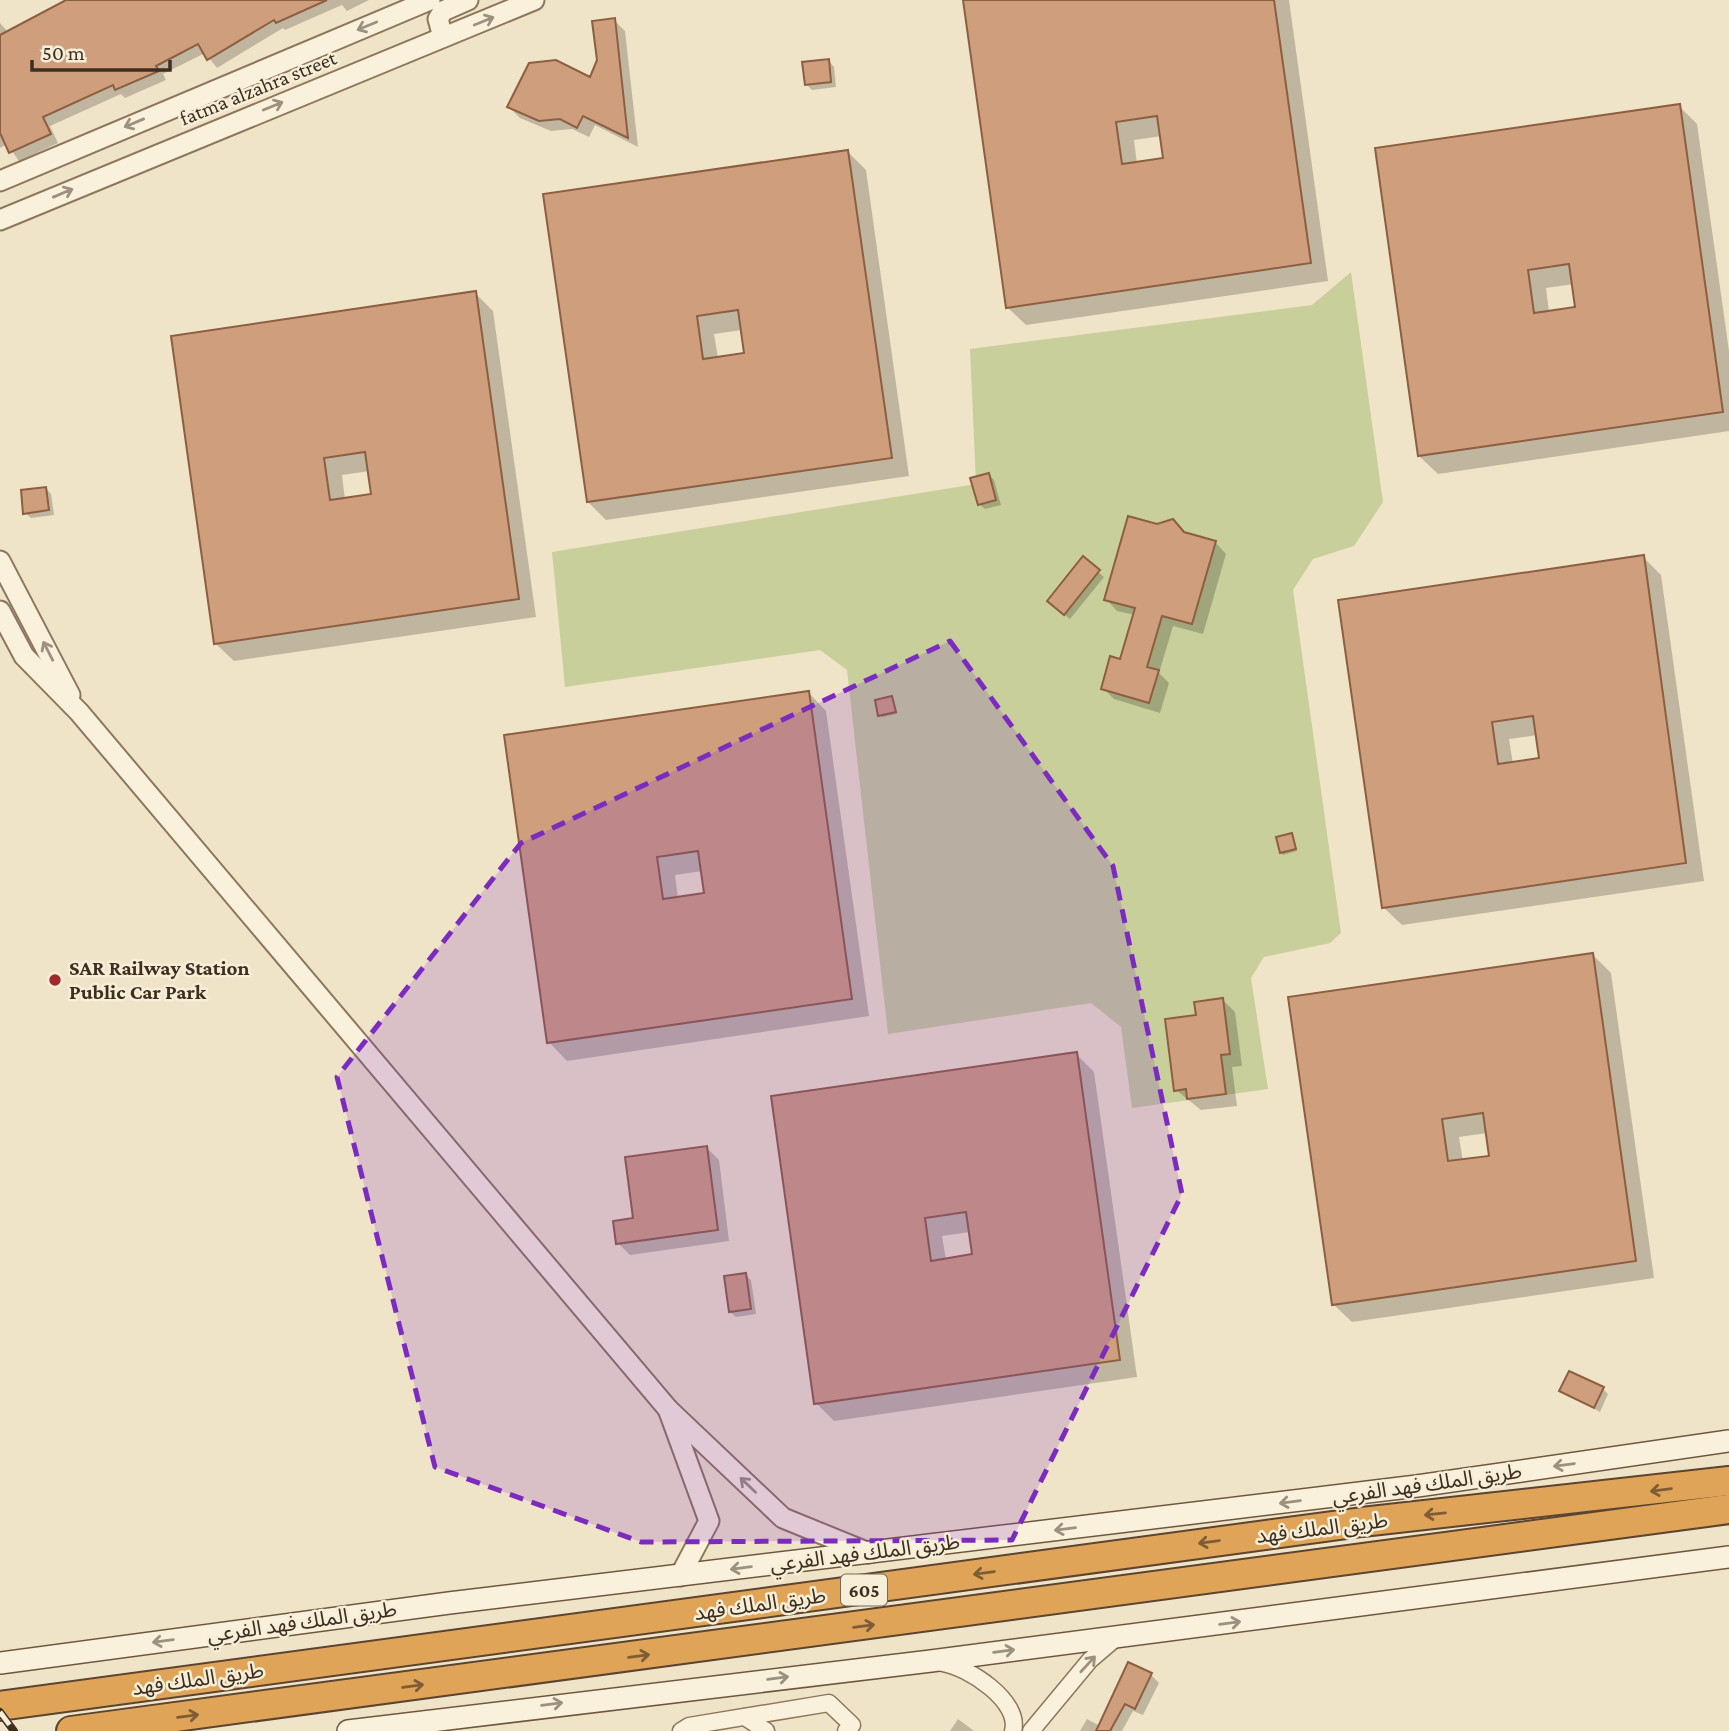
<svg xmlns="http://www.w3.org/2000/svg" width="1729" height="1731" viewBox="0 0 1729 1731" font-family="'Crimson Pro','Noto Sans Arabic',serif">
  <style>
    .green { fill: #c9cf9b }
    .shadow { fill: #0003; fill-rule: evenodd }
    .building { fill: #cf9f7d; stroke: #8d5f41; stroke-width: 2; fill-rule: evenodd }
    .lines { fill: none; stroke-linecap: round; stroke-linejoin: round }
    .minor-casing { stroke: #8d765c; stroke-width: 19 }
    .tertiary-casing { stroke: #8d765c; stroke-width: 23 }
    .secondary-casing { stroke: #6f573f; stroke-width: 24 }
    .motorway-casing { stroke: #5b4430; stroke-width: 32 }
    .minor { stroke: #faf1dc; stroke-width: 16 }
    .tertiary { stroke: #faf1dc; stroke-width: 19 }
    .secondary { stroke: #faf1dc; stroke-width: 21 }
    .motorway { stroke: #e0a458; stroke-width: 28 }
    .rail-casing { stroke: #3d2e20; stroke-width: 8 }
    .rail { stroke: #f7eed8; stroke-width: 5; stroke-dasharray: 16; stroke-linecap: butt }
    .oneway { stroke: #9c907e }
    .oneway2 { stroke: #7e5d36 }
    .marked { fill: #7b2cbf; fill-opacity: 0.2; stroke: #7b2cbf; stroke-width: 5; stroke-dasharray: 14 9; stroke-linejoin: round }
    .poi-dot { fill: #9e2a2b; stroke: #f7eed8; stroke-width: 2.5 }
    .labels { text-anchor: middle; dominant-baseline: central; stroke-width: 5; stroke-linejoin: round; paint-order: stroke }
    .shield { fill: #f7eed8; stroke: #756857; stroke-width: 2 }
    .shield-label { font-size: 19px; font-weight: bold; fill: #3d2e20 }
    .street-label { font-size: 21px; fill: #3d2e20; stroke: #f7eed8 }
    .poi-label { font-size: 21px; font-weight: bold; fill: #3d2e20; stroke: #f7eed8; text-anchor: start }
  </style>
  <rect width="100%" height="100%" fill="#f0e4c8"/>
  <!-- green -->
  <path class="green" d="M 1351,272 L 1383,502 L 1354,546 L 1313,559 L 1293,590 L 1341,933 L 1330,943 L 1264,957 L 1251,978 L 1268,1089 L 1132,1108 L 1121,1027 L 1091,1003 L 888,1034 L 847,670 L 820,650 L 565,687 L 552,552 L 976,484 L 970,349 L 1312,305 Z"/>
  <!-- shadow -->
  <g class="shadow">
    <path d="M 72,0 L 369,0 L 347,11 L 342,5 L 285,30 L 283,28 L 217,68 L 205,53 L 163,74 L 166,80 L 125,98 L 121,94 L 50,126 L 58,143 L 19,161 L 7,144 L 0,148 L 0,23 L 8,32 Z"/>
    <path d="M 973,0 L 1289,0 L 1328,281 L 1026,325 L 1007,307 ZM 1162,136 L 1165,160 L 1137,164 L 1134,140 Z"/>
    <path d="M 614,20 L 625,31 L 638,147 L 595,125 L 589,137 L 572,129 L 551,131 L 520,118 L 509,107 L 590,79 Z"/>
    <path d="M 829,61 L 834,67 L 836,87 L 812,90 L 806,84 Z"/>
    <path d="M 1679,106 L 1697,124 L 1729,351 L 1729,431 L 1438,474 L 1419,456 L 1377,150 ZM 1574,284 L 1577,308 L 1549,312 L 1546,288 Z"/>
    <path d="M 848,152 L 866,170 L 909,476 L 606,520 L 588,502 L 545,196 ZM 742,330 L 746,354 L 718,358 L 714,334 Z"/>
    <path d="M 475,293 L 493,311 L 536,617 L 234,661 L 215,643 L 173,337 ZM 370,471 L 373,496 L 345,500 L 342,475 Z"/>
    <path d="M 989,475 L 994,480 L 1001,505 L 985,509 L 979,504 Z"/>
    <path d="M 46,488 L 51,494 L 54,515 L 31,518 L 25,513 Z"/>
    <path d="M 1157,526 L 1215,542 L 1226,554 L 1203,634 L 1173,626 L 1159,673 L 1169,683 L 1160,713 L 1114,699 L 1103,688 L 1121,661 L 1135,615 L 1117,611 L 1106,599 Z"/>
    <path d="M 1643,557 L 1661,575 L 1704,881 L 1402,925 L 1383,907 L 1340,601 ZM 1538,735 L 1541,760 L 1513,764 L 1509,739 Z"/>
    <path d="M 1083,559 L 1104,577 L 1070,619 L 1054,607 Z"/>
    <path d="M 808,692 L 826,711 L 869,1016 L 567,1061 L 549,1042 L 506,736 ZM 703,871 L 706,895 L 678,899 L 675,875 Z"/>
    <path d="M 892,698 L 897,714 L 882,717 L 880,715 Z"/>
    <path d="M 1292,835 L 1297,851 L 1283,855 L 1281,853 Z"/>
    <path d="M 1593,955 L 1611,973 L 1654,1278 L 1352,1322 L 1333,1304 L 1290,998 ZM 1487,1133 L 1491,1157 L 1463,1161 L 1459,1137 Z"/>
    <path d="M 1223,1000 L 1235,1012 L 1242,1066 L 1232,1067 L 1237,1106 L 1201,1110 L 1176,1090 L 1198,1016 Z"/>
    <path d="M 1076,1054 L 1094,1072 L 1137,1377 L 834,1421 L 816,1403 L 773,1098 ZM 970,1232 L 974,1256 L 946,1260 L 942,1236 Z"/>
    <path d="M 707,1148 L 719,1160 L 729,1241 L 630,1255 L 618,1243 Z"/>
    <path d="M 745,1275 L 751,1280 L 756,1314 L 736,1317 L 730,1312 Z"/>
    <path d="M 1603,1389 L 1608,1394 L 1600,1412 L 1561,1391 Z"/>
    <path d="M 1151,1675 L 1159,1683 L 1143,1715 L 1133,1711 L 1122,1731 L 1080,1731 L 1087,1719 L 1100,1726 Z"/>
    <path d="M 958,1719 L 974,1731 L 950,1731 Z"/>
  </g>
  <!-- building -->
  <g class="building">
    <path d="M 66,0 L 327,0 L 276,23 L 274,20 L 207,60 L 198,44 L 156,66 L 159,71 L 115,90 L 113,85 L 43,117 L 51,134 L 9,153 L 0,133 L 0,35 Z"/>
    <path d="M 963,0 L 1274,0 L 1311,263 L 1006,308 ZM 1157,116 L 1163,158 L 1122,164 L 1116,122 Z"/>
    <path d="M 615,18 L 628,138 L 583,116 L 577,128 L 560,119 L 539,121 L 507,107 L 529,63 L 556,60 L 590,77 L 597,60 L 592,21 Z"/>
    <path d="M 829,59 L 831,82 L 805,85 L 802,62 Z"/>
    <path d="M 1680,104 L 1723,412 L 1418,456 L 1375,148 ZM 1569,264 L 1575,307 L 1534,313 L 1528,270 Z"/>
    <path d="M 848,150 L 892,458 L 587,502 L 543,194 ZM 738,310 L 744,353 L 703,359 L 697,316 Z"/>
    <path d="M 476,291 L 519,599 L 214,644 L 171,336 ZM 365,452 L 371,494 L 330,500 L 324,458 Z"/>
    <path d="M 989,473 L 996,500 L 978,505 L 970,478 Z"/>
    <path d="M 46,487 L 49,510 L 23,514 L 21,490 Z"/>
    <path d="M 1128,516 L 1157,524 L 1173,519 L 1184,532 L 1216,541 L 1192,624 L 1162,616 L 1147,667 L 1159,670 L 1149,703 L 1101,689 L 1110,656 L 1120,659 L 1135,608 L 1104,600 Z"/>
    <path d="M 1644,555 L 1686,863 L 1382,908 L 1338,600 ZM 1533,716 L 1539,758 L 1498,764 L 1492,722 Z"/>
    <path d="M 1083,556 L 1100,570 L 1064,615 L 1047,601 Z"/>
    <path d="M 809,691 L 852,999 L 547,1043 L 504,735 ZM 698,851 L 704,893 L 663,899 L 657,857 Z"/>
    <path d="M 892,696 L 896,712 L 878,716 L 875,700 Z"/>
    <path d="M 1292,833 L 1296,849 L 1280,853 L 1276,837 Z"/>
    <path d="M 1593,953 L 1636,1261 L 1332,1305 L 1288,997 ZM 1483,1113 L 1489,1156 L 1448,1161 L 1442,1119 Z"/>
    <path d="M 1223,998 L 1230,1054 L 1221,1055 L 1226,1094 L 1187,1099 L 1186,1089 L 1174,1091 L 1165,1019 L 1196,1015 L 1194,1002 Z"/>
    <path d="M 1077,1052 L 1120,1360 L 814,1404 L 771,1096 ZM 966,1212 L 972,1254 L 931,1261 L 925,1218 Z"/>
    <path d="M 707,1146 L 718,1230 L 616,1244 L 613,1221 L 633,1218 L 625,1157 Z"/>
    <path d="M 746,1273 L 751,1309 L 729,1312 L 724,1276 Z"/>
    <path d="M 1569,1371 L 1604,1387 L 1594,1408 L 1559,1391 Z"/>
    <path d="M 1128,1662 L 1152,1673 L 1135,1709 L 1125,1704 L 1110,1731 L 1096,1731 Z"/>
  </g>
  <g class="lines">
    <defs>
      <g id="minor">
        <path d="M 943,1663 C 968,1667 1021,1701 1013,1731"/>
        <path d="M 745,1717 L 766,1731"/>
        <path d="M 681,1731 L 689,1726 L 829,1703 L 852,1725 L 846,1731"/>
        <path d="M 1031,1731 L 1090,1660 L 1117,1637"/>
      </g>
      <g id="tertiary">
        <path d="M 443,37 L 438,19 L 443,11 L 468,0"/>
        <path d="M 0,181 L 430,0"/>
        <path d="M 0,220 L 534,0"/>
        <path d="M 0,561 L 70,695"/>
        <path d="M 0,611 L 24,656 L 79,712 L 668,1409"/>
        <path d="M 680,1576 L 709,1521 L 668,1409 L 783,1518 L 869,1553"/>
      </g>
      <g id="secondary">
        <path d="M 0,1663 L 449,1603 L 1417,1486 L 1729,1441"/>
        <path d="M 348,1731 L 931,1661 L 1729,1557"/>
      </g>
      <g id="motorway">
        <path d="M 0,1706 L 1362,1522 L 1729,1481"/>
        <path d="M 71,1731 L 1729,1509"/>
      </g>
    </defs>
    <!-- minor casing -->
    <use href="#minor" class="minor-casing"/>
    <!-- tertiary casing -->
    <use href="#tertiary" class="tertiary-casing"/>
    <!-- secondary casing -->
    <use href="#secondary" class="secondary-casing"/>
    <!-- motorway casing -->
    <use href="#motorway" class="motorway-casing"/>
    <!-- minor -->
    <use href="#minor" class="minor"/>
    <!-- tertiary -->
    <use href="#tertiary" class="tertiary"/>
    <!-- secondary -->
    <use href="#secondary" class="secondary"/>
    <!-- motorway -->
    <use href="#motorway" class="motorway"/>
    <defs>
      <path id="rail" d="M 0,1712 L 14,1731"/>
    </defs>
    <!-- rail casing -->
    <use href="#rail" class="rail-casing"/>
    <!-- rail -->
    <use href="#rail" class="rail"/>
  </g>
  <!-- one-way arrows -->
  <defs><path id="oneway-shaft" d="M-6 0H5M1.5-3L5.5 0L1.5 3" fill="none" stroke-width="1.6" stroke-linecap="round" stroke-linejoin="round" transform="scale(1.75)"/></defs>
  <g class="oneway">
    <use href="#oneway-shaft" transform="translate(484 21) rotate(-22)"/>
    <use href="#oneway-shaft" transform="translate(367 26) rotate(158)"/>
    <use href="#oneway-shaft" transform="translate(273 106) rotate(-22)"/>
    <use href="#oneway-shaft" transform="translate(134 123) rotate(157)"/>
    <use href="#oneway-shaft" transform="translate(63 193) rotate(-23)"/>
    <use href="#oneway-shaft" transform="translate(48 651) rotate(-117)"/>
    <use href="#oneway-shaft" transform="translate(1564 1465) rotate(172)"/>
    <use href="#oneway-shaft" transform="translate(748 1485) rotate(-136)"/>
    <use href="#oneway-shaft" transform="translate(1290 1502) rotate(173)"/>
    <use href="#oneway-shaft" transform="translate(1065 1529) rotate(173)"/>
    <use href="#oneway-shaft" transform="translate(741 1568) rotate(173)"/>
    <use href="#oneway-shaft" transform="translate(1230 1623) rotate(-7)"/>
    <use href="#oneway-shaft" transform="translate(163 1641) rotate(172)"/>
    <use href="#oneway-shaft" transform="translate(1004 1651) rotate(-7)"/>
    <use href="#oneway-shaft" transform="translate(1088 1664) rotate(-47)"/>
    <use href="#oneway-shaft" transform="translate(778 1678) rotate(-7)"/>
    <use href="#oneway-shaft" transform="translate(552 1704) rotate(-7)"/>
  </g>
  <g class="oneway2">
    <use href="#oneway-shaft" transform="translate(1661 1490) rotate(172)"/>
    <use href="#oneway-shaft" transform="translate(1435 1514) rotate(174)"/>
    <use href="#oneway-shaft" transform="translate(1209 1542) rotate(172)"/>
    <use href="#oneway-shaft" transform="translate(984 1573) rotate(172)"/>
    <use href="#oneway-shaft" transform="translate(864 1626) rotate(-8)"/>
    <use href="#oneway-shaft" transform="translate(639 1656) rotate(-8)"/>
    <use href="#oneway-shaft" transform="translate(413 1686) rotate(-8)"/>
    <use href="#oneway-shaft" transform="translate(188 1716) rotate(-8)"/>
  </g>
  <!-- marked area -->
  <path class="marked" d="M 950,641 L 1113,866 L 1182,1194 L 1012,1540 L 641,1542 L 435,1467 L 337,1077 L 521,843 Z"/>
  <!-- markers -->
  <circle class="poi-dot" cx="55" cy="980" r="7"/>
  <g class="labels">
    <!-- shield labels -->
    <rect class="shield" x="841" y="1574.5" width="46" height="31" rx="5"/>
    <g class="shield-label">
      <text x="864" y="1590">605</text>
    </g>
    <!-- street labels -->
    <g class="street-label">
      <text transform="translate(258 88) rotate(-22)">fatma alzahra street</text>
      <text transform="translate(1427 1484) rotate(-8)">طريق الملك فهد الفرعي</text>
      <text transform="translate(1322 1528) rotate(-7)">طريق الملك فهد</text>
      <text transform="translate(865 1553) rotate(-7)">طريق الملك فهد الفرعي</text>
      <text transform="translate(760 1604) rotate(-8)">طريق الملك فهد</text>
      <text transform="translate(302 1622) rotate(-8)">طريق الملك فهد الفرعي</text>
      <text transform="translate(198 1679) rotate(-8)">طريق الملك فهد</text>
    </g>
    <!-- poi labels -->
    <g class="poi-label">
      <text x="69" y="968">SAR Railway Station<tspan x="69" dy="24">Public Car Park</tspan></text>
    </g>
  </g>
  <!-- scale -->
  <path d="M32 60v10h138v-10" fill="none" stroke="#3d2e20" stroke-width="3.5"/>
  <text x="42" y="60" font-size="21" fill="#3d2e20" stroke="#f7eed8" stroke-width="5" paint-order="stroke">50 m</text>
</svg>
